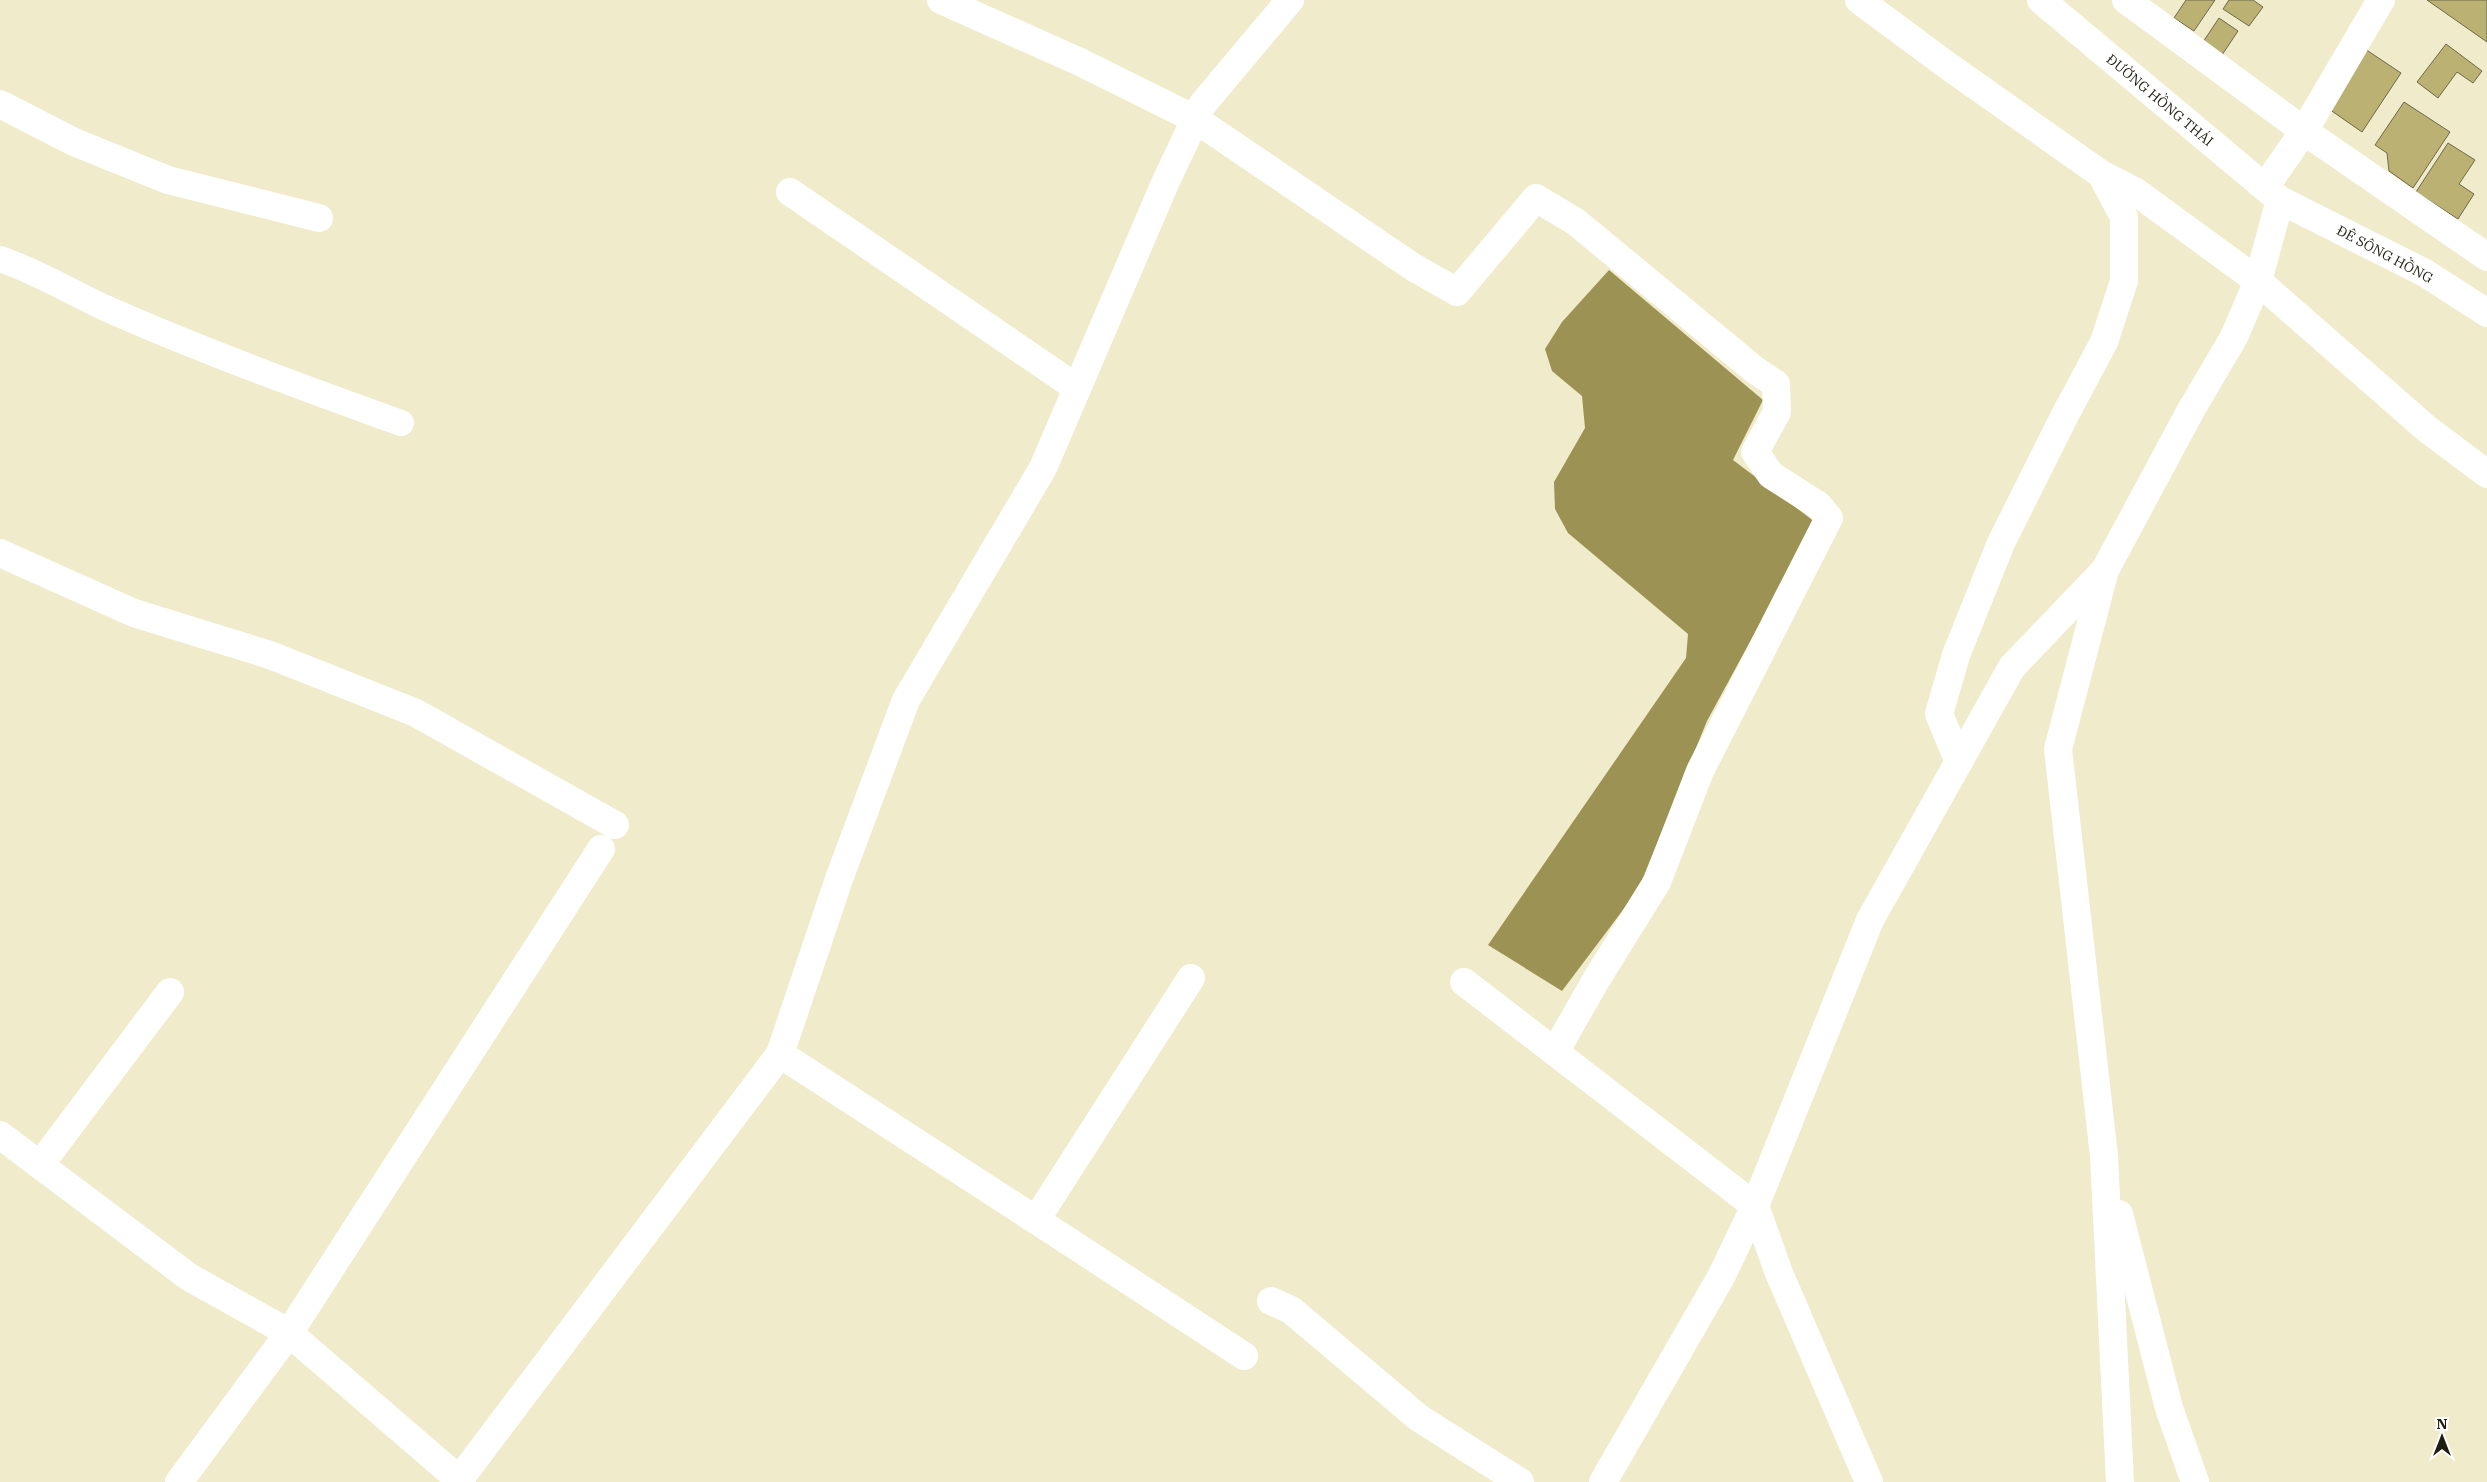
<svg xmlns="http://www.w3.org/2000/svg" width="2487" height="1482" viewBox="0 0 2487 1482" font-family="'IBM Plex Serif',serif">
  <style>
    .water { fill: #9c9254 }
    .building { fill: #bbb172; stroke: #6d694c }
    .lines { fill: none; stroke-linecap: round; stroke-linejoin: round }
    .lane { stroke: #fff; stroke-width: 26 }
    .street { stroke: #fff; stroke-width: 28 }
    .secondary { stroke: #fff; stroke-width: 28 }
    .primary { stroke: #fff; stroke-width: 28 }
    .labels { text-anchor: middle; dominant-baseline: central; stroke-width: 4.5; stroke-linejoin: round; paint-order: stroke }
    .street-label { font-size: 14px; fill: #201e12; stroke: #fff }
  </style>
  <rect width="100%" height="100%" fill="#f0ebcb"/>
  <!-- water -->
  <path class="water" d="M 1609,270 L 1763,400 L 1733,460 L 1815,522 L 1707,721 L 1638,890 L 1562,991 L 1488,945 L 1686,658 L 1688,634 L 1568,533 L 1555,509 L 1554,482 L 1585,428 L 1582,396 L 1552,371 L 1545,349 L 1562,322 Z"/>
  <!-- building -->
  <g class="building">
    <path d="M 2186,0 L 2215,0 L 2194,31 L 2174,18 Z"/>
    <path d="M 2229,0 L 2253,0 L 2263,7 L 2249,26 L 2223,9 Z"/>
    <path d="M 2427,0 L 2487,0 L 2487,42 Z"/>
    <path d="M 2219,18 L 2238,31 L 2222,55 L 2203,42 Z"/>
    <path d="M 2446,44 L 2482,71 L 2473,83 L 2457,72 L 2438,98 L 2417,82 Z"/>
    <path d="M 2365,49 L 2401,73 L 2362,132 L 2326,107 Z"/>
    <path d="M 2404,102 L 2450,132 L 2413,188 L 2389,171 L 2387,153 L 2375,145 Z"/>
    <path d="M 2448,143 L 2475,160 L 2459,184 L 2474,194 L 2458,219 L 2416,192 Z"/>
  </g>
  <g class="lines">
    <!-- lane -->
    <path class="lane" d="M 0,259 C 36,271 69,291 103,307 C 200,350 301,387 401,423"/>
    <!-- street -->
    <g class="street">
      <path d="M 941,0 L 1080,62 L 1195,119 L 1413,267 L 1457,292 L 1536,198 L 1576,222 L 1755,370 L 1776,384 L 1777,412 L 1755,452 L 1771,475 L 1818,505 L 1829,518 L 1700,771 L 1657,882 L 1596,980 L 1555,1052"/>
      <path d="M 1859,0 L 1948,66 L 2101,174 L 2136,192 L 2258,281 L 2427,429 L 2487,474"/>
      <path d="M 2126,0 L 2304,131 L 2487,257"/>
      <path d="M 0,104 L 74,142 L 168,180 L 319,218"/>
      <path d="M 2265,187 L 2304,131 L 2381,0"/>
      <path d="M 790,192 L 1077,388"/>
      <path d="M 0,553 L 134,613 L 270,655 L 416,713 L 615,825"/>
      <path d="M 1959,762 L 1939,714 L 1956,655 L 2001,543 L 2065,415 L 2104,342 L 2124,281 L 2124,217 L 2101,174"/>
      <path d="M 1464,982 L 1755,1206 L 1779,1273 L 1869,1482"/>
      <path d="M 780,1054 L 1036,1220 L 1191,978"/>
      <path d="M 0,1135 L 189,1277 L 289,1333 L 462,1482"/>
      <path d="M 40,1165 L 170,992"/>
      <path d="M 1036,1220 L 1244,1356"/>
      <path d="M 1271,1301 L 1291,1310 L 1419,1418 L 1520,1482"/>
      <path d="M 459,1480 L 780,1054 L 839,879 L 906,700 L 1043,468 L 1166,181 L 1202,105 L 1290,0"/>
      <path d="M 179,1482 L 289,1333 L 601,849"/>
      <path d="M 1603,1482 L 1721,1277 L 1755,1206 L 1870,920 L 2012,667 L 2105,570"/>
    </g>
    <!-- secondary -->
    <g class="secondary">
      <path d="M 2119,1214 L 2169,1408 L 2195,1482"/>
      <path d="M 2120,1482 L 2104,1156 L 2058,749 L 2105,570 L 2191,410 L 2234,337 L 2258,281 L 2280,200"/>
    </g>
    <!-- primary -->
    <path class="primary" d="M 2041,0 L 2280,200 L 2425,273 L 2487,313"/>
  </g>
  <g class="labels">
    <!-- street labels -->
    <g class="street-label">
      <text transform="translate(2160 100) rotate(40)">ĐƯỜNG HỒNG THÁI</text>
      <text transform="translate(2385 254) rotate(28)">ĐÊ SÔNG HỒNG</text>
    </g>
  </g>
  <!-- north arrow -->
  <g transform="translate(2442 1437)" stroke="#ffffff" stroke-width="4" paint-order="stroke">
  <path d="M0-4L9 19L0 12L-9 19Z" fill="#201e12"/>
  <text y="-8" font-size="14" font-weight="bold" text-anchor="middle" fill="#201e12">N</text>
  </g>
</svg>
